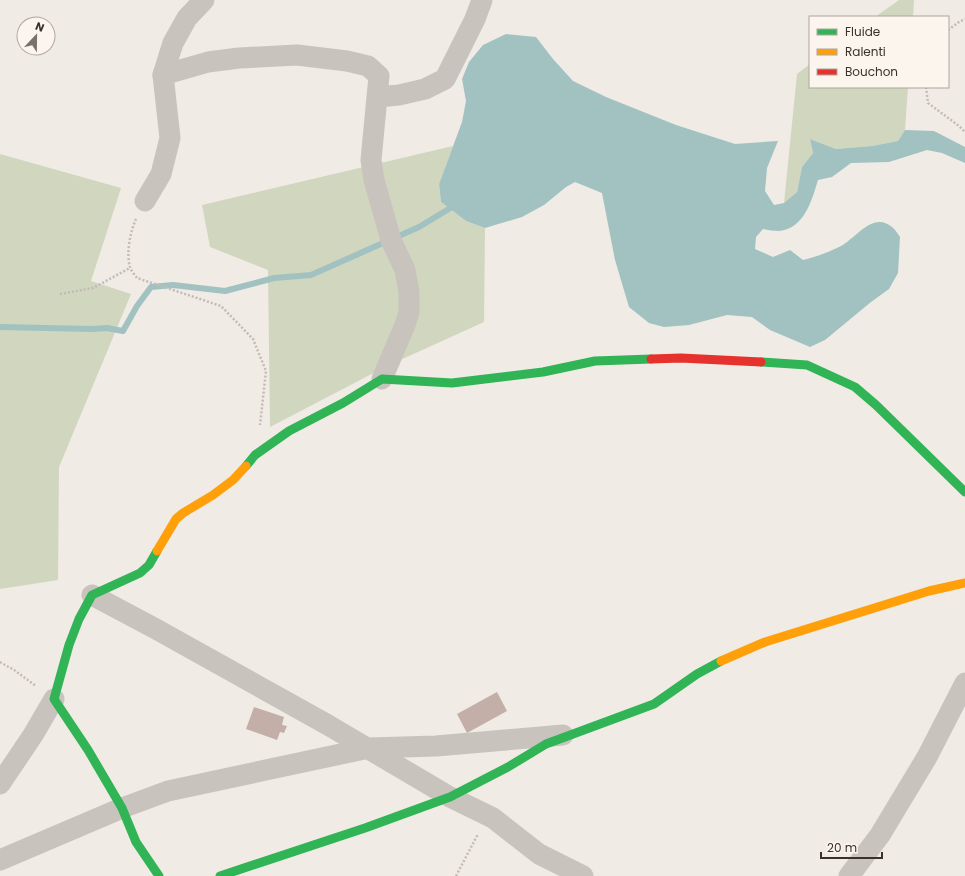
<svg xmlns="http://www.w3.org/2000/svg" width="965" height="876" viewBox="0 0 965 876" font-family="Poppins,sans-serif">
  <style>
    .green { fill: #d1d6bf }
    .water { fill: #a1c2c1 }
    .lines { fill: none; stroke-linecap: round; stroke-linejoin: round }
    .stream { stroke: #a1c2c1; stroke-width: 6 }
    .building { fill: #c3afa7 }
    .path { stroke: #c2bbb6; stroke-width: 2.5; stroke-dasharray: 2 2; stroke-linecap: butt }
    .street { stroke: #c9c3be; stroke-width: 21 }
    .fast { stroke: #30b455; stroke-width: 9 }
    .slow { stroke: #ff9f0a; stroke-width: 9 }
    .jam { stroke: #e5322d; stroke-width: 9 }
  </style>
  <rect width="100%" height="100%" fill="#f0ebe5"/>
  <!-- green -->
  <g class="green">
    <path d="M 899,0 L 914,0 L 913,17 L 875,17 Z"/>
    <path d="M 810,64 L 810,87 L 908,87 L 905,130 L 898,141 L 872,146 L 836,149 L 810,139 L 813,153 L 802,167 L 797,192 L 784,203 L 797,74 Z"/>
    <path d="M 453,146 L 439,184 L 441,202 L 466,221 L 485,228 L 484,322 L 387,366 L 270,427 L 268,270 L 210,247 L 202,205 Z"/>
    <path d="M 0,154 L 121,188 L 91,281 L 131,294 L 59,467 L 58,580 L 0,589 Z"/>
  </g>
  <!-- water -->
  <path class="water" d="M 506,34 L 536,37 L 553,59 L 573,81 L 606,97 L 676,125 L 735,144 L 778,141 L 767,168 L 765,191 L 774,205 L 784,203 L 797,192 L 802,167 L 813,153 L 810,139 L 836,149 L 872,146 L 898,141 L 905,130 L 934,131 L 965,147 L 965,163 L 942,153 L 927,150 L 889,162 L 851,163 L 832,177 L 818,180 C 812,200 804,229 779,231 C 774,231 768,230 763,229 L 756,237 L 755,249 L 773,257 L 790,250 L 803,260 C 816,257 829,252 841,246 C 856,238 873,211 892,227 C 895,229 898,234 900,237 L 898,273 L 889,289 L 871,302 L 825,340 L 810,347 L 770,330 L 752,317 L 727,315 L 689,325 L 664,327 L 649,323 L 629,307 L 615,260 L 602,193 L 575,182 L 566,187 L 544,205 L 522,217 L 485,228 L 466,221 L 441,202 L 439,184 L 462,122 L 466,101 L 462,79 L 469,62 L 483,45 Z"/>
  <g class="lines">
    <!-- stream -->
    <path class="stream" d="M 0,327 L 92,329 L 107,328 L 123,331 L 137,306 L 151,287 L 173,285 L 225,291 L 274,278 L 311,275 L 419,227 L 457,204"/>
  </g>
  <!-- building -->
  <g class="building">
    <path d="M 497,692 L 507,711 L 467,733 L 457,714 Z"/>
    <path d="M 254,707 L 284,717 L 282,725 L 287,726 L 284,733 L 280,732 L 277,740 L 246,729 Z"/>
  </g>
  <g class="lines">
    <!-- path -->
    <g class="path">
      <path d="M 948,30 L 959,22 L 965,19"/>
      <path d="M 926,87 L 928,103 L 959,126 L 965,132"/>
      <path d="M 136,219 C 130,232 126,254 130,267 C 131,271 135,275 137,278 L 221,306 L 253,339 L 266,371 L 260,425"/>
      <path d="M 60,294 L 93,288 L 130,268"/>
      <path d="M 0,662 L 14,670 L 36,686"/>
      <path d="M 456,876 L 478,834"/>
    </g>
    <!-- street -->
    <g class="street">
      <path d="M 163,75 L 208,62 L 239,58 L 297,55 L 347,61 L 368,66 L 379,76 L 371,160 L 374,180 L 391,240 L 405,270 L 409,292 L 409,312 L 405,325 L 382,379"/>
      <path d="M 378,97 L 399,95 L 425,89 L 445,79 L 475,19 L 482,0"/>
      <path d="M 145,201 L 161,174 L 170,138 L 163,75 L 173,43 L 187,18 L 204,0"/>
      <path d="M 92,595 L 156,629 L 328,725 L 450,797 L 493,818 L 539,854 L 583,876"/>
      <path d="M 0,784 L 33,735 L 54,699"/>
      <path d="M 0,860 L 122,808 L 168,791 L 369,748 L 436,746 L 563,735"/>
      <path d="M 849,876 L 880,835 L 927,757 L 965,683"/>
    </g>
    <!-- fast -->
    <g class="fast">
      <path d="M 761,362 L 807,365 L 855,387 L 876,405 L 965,492"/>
      <path d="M 246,466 L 255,455 L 289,431 L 343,403 L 382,379 L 452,383 L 543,372 L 595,361 L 651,359"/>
      <path d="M 157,551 L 149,565 L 140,573 L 92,595 L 79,619 L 69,645 L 54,699 L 88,750 L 122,808 L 136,842 L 159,876"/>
      <path d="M 220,876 L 365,828 L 450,797 L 508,767 L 546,744 L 654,704 L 697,674 L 721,661"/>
    </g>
    <!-- slow -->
    <g class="slow">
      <path d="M 157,551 L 176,519 L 183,513 L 213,495 L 233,480 L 246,466"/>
      <path d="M 721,661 L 765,642 L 929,591 L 965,583"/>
    </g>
    <!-- jam -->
    <path class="jam" d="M 651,359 L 681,358 L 761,362"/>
  </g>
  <!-- legend -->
  <rect x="809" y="16" width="140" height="72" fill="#fbf5ee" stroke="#aea6a0"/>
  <rect x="817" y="29" width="20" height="6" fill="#30b455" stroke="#aea6a0"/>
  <text x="845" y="36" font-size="12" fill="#3b302b">Fluide</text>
  <rect x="817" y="49" width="20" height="6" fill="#ff9f0a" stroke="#aea6a0"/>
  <text x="845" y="56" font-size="12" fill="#3b302b">Ralenti</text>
  <rect x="817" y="69" width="20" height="6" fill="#e5322d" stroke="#aea6a0"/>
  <text x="845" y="76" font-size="12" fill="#3b302b">Bouchon</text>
  <!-- north arrow -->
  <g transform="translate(36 36) rotate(22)"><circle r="19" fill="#fbf5ee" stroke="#aea6a0"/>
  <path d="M0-3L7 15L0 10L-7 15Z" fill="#7a716c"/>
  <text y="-6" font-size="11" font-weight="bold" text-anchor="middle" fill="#3b302b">N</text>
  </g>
  <!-- scale -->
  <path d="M821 852v6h61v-6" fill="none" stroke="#3b302b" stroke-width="2"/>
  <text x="827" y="852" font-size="12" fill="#3b302b" stroke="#fbf5ee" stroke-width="3" paint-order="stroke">20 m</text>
</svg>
